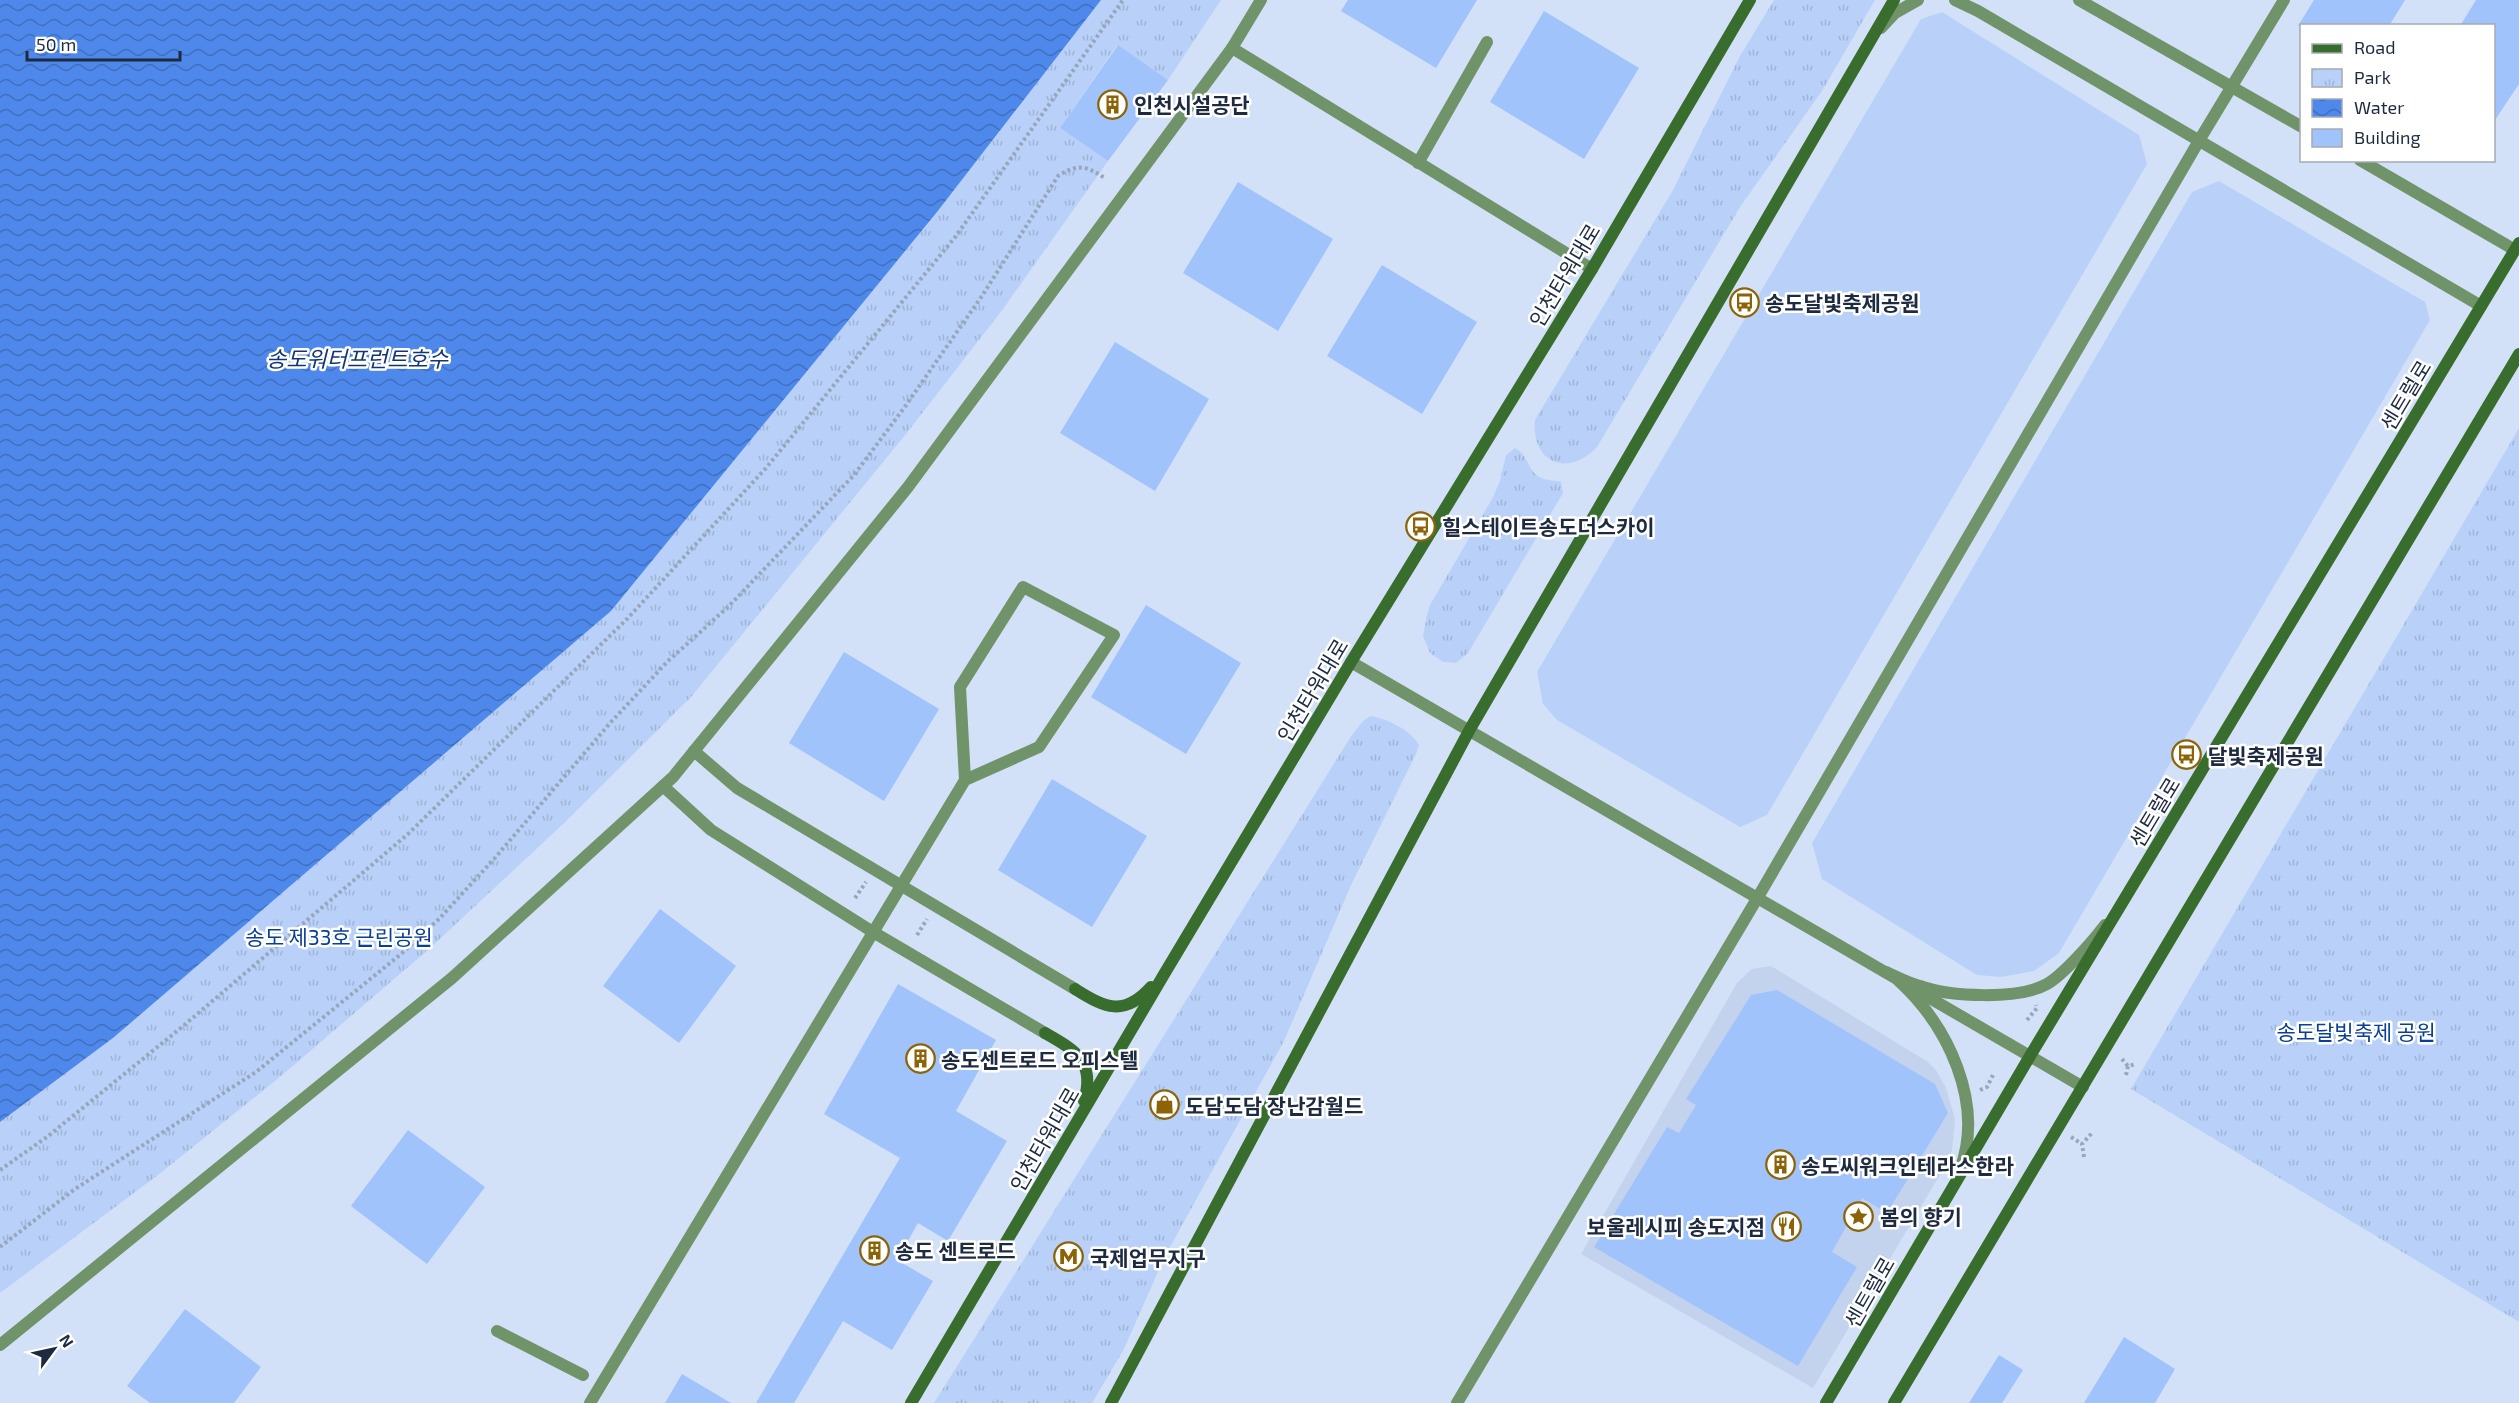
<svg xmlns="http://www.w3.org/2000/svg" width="2519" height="1403" viewBox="0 0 2519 1403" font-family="'Exo 2','Noto Sans KR',sans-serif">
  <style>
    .built { fill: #c3d3ed }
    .grass { fill: #b9d1f9 }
    .park { fill: url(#park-tufts) }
    .water { fill: url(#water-waves) }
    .building { fill: #a0c3fc }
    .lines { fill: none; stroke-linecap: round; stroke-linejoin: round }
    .path { stroke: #98a6bd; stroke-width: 4; stroke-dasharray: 3 3; stroke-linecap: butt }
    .service { stroke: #709369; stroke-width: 12 }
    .minor { stroke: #709369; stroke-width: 12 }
    .tertiary { stroke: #709369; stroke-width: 12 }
    .secondary { stroke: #386d2e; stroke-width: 12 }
    .labels { text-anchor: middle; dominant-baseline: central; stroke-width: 5; stroke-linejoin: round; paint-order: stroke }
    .poi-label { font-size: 21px; font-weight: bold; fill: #1d2a40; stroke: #fff; text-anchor: start }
    .street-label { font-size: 21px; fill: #1d2a40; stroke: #fff }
    .park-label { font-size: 21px; fill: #093f96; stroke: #fff }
    .water-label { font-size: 22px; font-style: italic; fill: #123674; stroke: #fff }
  </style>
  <defs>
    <pattern id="park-tufts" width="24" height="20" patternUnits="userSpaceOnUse" patternTransform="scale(1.5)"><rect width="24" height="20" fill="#b9d1f9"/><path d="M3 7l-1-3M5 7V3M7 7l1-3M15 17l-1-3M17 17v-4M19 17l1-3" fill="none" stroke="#9fb4d6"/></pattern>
    <pattern id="water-waves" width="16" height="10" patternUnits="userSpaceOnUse" patternTransform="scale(1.5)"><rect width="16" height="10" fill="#4e88eb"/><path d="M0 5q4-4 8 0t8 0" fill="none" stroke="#406fc0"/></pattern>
  </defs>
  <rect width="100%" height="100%" fill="#d2e1f8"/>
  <!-- built -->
  <path class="built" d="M 1771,966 L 1928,1062 L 1936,1070 L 1946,1088 L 1955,1119 L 1952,1150 L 1947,1163 L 1813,1388 L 1581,1254 L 1737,983 L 1752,969 Z"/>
  <!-- grass -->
  <g class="grass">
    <path d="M 1942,12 L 2139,135 L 2147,164 L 1767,815 L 1740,827 L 1557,720 L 1543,704 L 1537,672 L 1921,19 Z"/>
    <path d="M 2219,181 L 2425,302 L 2430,320 L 2059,953 L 2034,971 L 2001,977 L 1977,975 L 1822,879 L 1812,843 L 2192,192 Z"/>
  </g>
  <!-- park -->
  <g class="park">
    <path d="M 1101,0 L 1221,0 L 1168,80 L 1117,45 L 1060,128 L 1108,161 L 1003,309 L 906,434 L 691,697 L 561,826 L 429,949 L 280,1077 L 158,1175 L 0,1293 L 0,1122 L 113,1038 L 611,611 L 937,212 Z"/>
    <path d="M 1774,0 L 1875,0 L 1822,91 L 1740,207 L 1597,447 C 1568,478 1531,463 1535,420 L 1673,190 L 1740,56 Z"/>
    <path d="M 2519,428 L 2519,1322 L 2131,1089 Z"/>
    <path d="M 1515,448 C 1528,454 1528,472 1541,478 C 1548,481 1555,480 1561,482 L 1563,493 L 1468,653 L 1456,663 L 1443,662 L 1430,653 L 1423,636 L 1427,615 L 1430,605 L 1492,499 L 1500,481 L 1506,455 Z"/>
    <path d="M 1370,716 C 1386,718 1411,730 1419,745 L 1417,752 L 1352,883 L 1284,1041 L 1165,1256 L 1124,1349 L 1092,1403 L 934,1403 L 1350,738 L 1362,722 Z"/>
  </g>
  <!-- water -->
  <path class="water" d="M 0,0 L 1101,0 L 937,212 L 611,611 L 113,1038 L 0,1122 Z"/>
  <!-- building -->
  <g class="building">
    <path d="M 1348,0 L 1477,0 L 1436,68 L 1341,11 Z"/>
    <path d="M 2314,0 L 2405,0 L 2389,26 L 2298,26 Z"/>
    <path d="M 2476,0 L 2519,0 L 2519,84 L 2493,123 L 2493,26 L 2460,26 Z"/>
    <path d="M 1544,11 L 1639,68 L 1584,159 L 1490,102 Z"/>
    <path d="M 1118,45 L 1168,80 L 1108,161 L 1060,128 Z"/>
    <path d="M 1238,182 L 1333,239 L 1278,331 L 1183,273 Z"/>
    <path d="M 1382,265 L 1477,322 L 1422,414 L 1327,356 Z"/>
    <path d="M 1115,342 L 1209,399 L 1155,491 L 1060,433 Z"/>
    <path d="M 1146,605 L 1241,663 L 1186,754 L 1091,697 Z"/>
    <path d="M 844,652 L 939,709 L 884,801 L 789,743 Z"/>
    <path d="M 1052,779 L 1147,836 L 1092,927 L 998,870 Z"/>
    <path d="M 660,909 L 736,966 L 679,1043 L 603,986 Z"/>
    <path d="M 898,984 L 996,1040 L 956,1111 L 1007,1141 L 948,1241 L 918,1223 L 897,1260 L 933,1281 L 892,1350 L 843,1321 L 794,1403 L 756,1403 L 900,1158 L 824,1114 Z"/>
    <path d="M 1777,990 L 1935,1084 L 1948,1113 L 1887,1213 L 1862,1198 L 1832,1252 L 1857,1267 L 1798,1366 L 1594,1247 L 1667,1127 L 1679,1133 L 1696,1105 L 1686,1099 L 1751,995 Z"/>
    <path d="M 408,1130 L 485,1187 L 427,1264 L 351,1206 Z"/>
    <path d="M 185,1309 L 261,1367 L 234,1403 L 150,1403 L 127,1386 Z"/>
    <path d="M 2124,1337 L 2175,1369 L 2155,1403 L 2084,1403 Z"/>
    <path d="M 1999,1355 L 2023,1370 L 2002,1403 L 1969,1403 Z"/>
    <path d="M 682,1374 L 731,1403 L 665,1403 Z"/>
  </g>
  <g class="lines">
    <!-- path -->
    <g class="path">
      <path d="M 855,898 L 866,882"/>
      <path d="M 917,935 L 927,919"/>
      <path d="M 2027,1020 L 2037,1008 L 2036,1005"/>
      <path d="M 2122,1059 L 2128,1066 L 2136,1064"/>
      <path d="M 2126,1075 L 2128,1066"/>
      <path d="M 1980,1090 L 1987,1087 L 1993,1075"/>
      <path d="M 2071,1137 L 2082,1144"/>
      <path d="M 2084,1157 L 2082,1144 L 2092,1133"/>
      <path d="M 0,1170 L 47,1137 L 182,1027 L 408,834 L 627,619 L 766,468 L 956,236 L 1123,0"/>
      <path d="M 0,1247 L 75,1189 L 256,1072 L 401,954 L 439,919 L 494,859 L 611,722 L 668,661 L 728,607 L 854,475 L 904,408 L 982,296 L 1058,176 C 1078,163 1087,166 1106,179"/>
    </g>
    <!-- service -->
    <g class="service">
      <path d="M 1418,163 L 1487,42"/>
      <path d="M 901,886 L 965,780 L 1039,747 L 1114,635 L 1023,587 L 960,687 L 965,780"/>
      <path d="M 497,1331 L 583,1375"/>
    </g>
    <!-- minor -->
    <g class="minor">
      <path d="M 1955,0 L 1978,11 L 2481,306"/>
      <path d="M 2079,0 L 2302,127"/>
      <path d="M 1881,28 L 1895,13 L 1918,0"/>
      <path d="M 1232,48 L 1592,269"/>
      <path d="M 2360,160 L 2515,250"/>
      <path d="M 1351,662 L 2083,1087"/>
      <path d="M 694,751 L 737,788 L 1075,989"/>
      <path d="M 663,786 L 711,830 L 873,932 L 1045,1033"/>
      <path d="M 0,1345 L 452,978 L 673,777 L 908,487 L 1232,48 L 1261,0"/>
      <path d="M 590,1403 L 901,886"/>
      <path d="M 1457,1403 L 1758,897 L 2200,139 L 2284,0"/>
    </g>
    <!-- tertiary -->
    <g class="tertiary">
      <path d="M 1886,972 C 1897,977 1908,983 1920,986 C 1950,997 2019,1000 2047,984 C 2063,975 2093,941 2105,925"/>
      <path d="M 1899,981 C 1948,1026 1985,1103 1960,1170"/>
    </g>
    <!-- secondary -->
    <g class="secondary">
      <path d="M 1075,989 C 1105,1008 1124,1017 1151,987"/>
      <path d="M 1045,1033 C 1075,1050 1096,1062 1084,1101"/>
      <path d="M 911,1403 L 1166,971 L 1351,662 L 1592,269 L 1750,0"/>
      <path d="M 1111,1403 L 1470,729 L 1894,0"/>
      <path d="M 1826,1403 L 2030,1056 L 2519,243"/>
      <path d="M 1894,1403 L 2519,354"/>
    </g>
  </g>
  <!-- icons -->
  <defs>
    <symbol id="building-ring" viewBox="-11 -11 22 22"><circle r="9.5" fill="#fff" stroke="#8c6407" stroke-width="1.5"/><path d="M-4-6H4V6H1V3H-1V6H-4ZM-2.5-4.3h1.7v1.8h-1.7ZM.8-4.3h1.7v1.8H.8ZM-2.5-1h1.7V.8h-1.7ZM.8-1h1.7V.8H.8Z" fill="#8c6407"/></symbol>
    <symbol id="bus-ring" viewBox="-11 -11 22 22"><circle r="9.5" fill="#fff" stroke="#8c6407" stroke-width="1.5"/><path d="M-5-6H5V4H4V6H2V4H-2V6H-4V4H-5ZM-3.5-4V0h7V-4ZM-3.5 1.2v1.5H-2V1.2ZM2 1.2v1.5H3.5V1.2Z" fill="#8c6407"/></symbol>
    <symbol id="shop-ring" viewBox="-11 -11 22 22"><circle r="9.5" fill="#fff" stroke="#8c6407" stroke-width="1.5"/><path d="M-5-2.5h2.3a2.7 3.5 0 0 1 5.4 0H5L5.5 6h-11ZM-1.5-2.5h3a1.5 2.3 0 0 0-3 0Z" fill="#8c6407"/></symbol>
    <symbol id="sight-ring" viewBox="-11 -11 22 22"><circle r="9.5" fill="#fff" stroke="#8c6407" stroke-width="1.5"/><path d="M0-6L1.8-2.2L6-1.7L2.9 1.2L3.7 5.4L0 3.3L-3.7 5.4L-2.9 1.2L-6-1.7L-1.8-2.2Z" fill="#8c6407"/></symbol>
    <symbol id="restaurant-ring" viewBox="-11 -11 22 22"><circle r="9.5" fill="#fff" stroke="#8c6407" stroke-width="1.5"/><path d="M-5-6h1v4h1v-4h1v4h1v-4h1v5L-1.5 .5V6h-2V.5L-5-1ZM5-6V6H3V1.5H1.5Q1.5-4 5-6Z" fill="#8c6407"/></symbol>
    <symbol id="metro-ring" viewBox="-11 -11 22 22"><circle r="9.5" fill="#fff" stroke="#8c6407" stroke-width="1.5"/><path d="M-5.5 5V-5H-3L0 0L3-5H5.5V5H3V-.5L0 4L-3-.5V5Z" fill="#8c6407"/></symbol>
  </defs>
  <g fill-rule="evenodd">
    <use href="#building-ring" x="1096" y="88" width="33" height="33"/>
    <use href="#bus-ring" x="1728" y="286" width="33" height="33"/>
    <use href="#bus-ring" x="1404" y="510" width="33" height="33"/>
    <use href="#bus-ring" x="2170" y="738" width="33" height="33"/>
    <use href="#building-ring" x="904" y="1042" width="33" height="33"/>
    <use href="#shop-ring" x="1148" y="1088" width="33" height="33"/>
    <use href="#building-ring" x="1764" y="1148" width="33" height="33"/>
    <use href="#sight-ring" x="1842" y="1200" width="33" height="33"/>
    <use href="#restaurant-ring" x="1770" y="1210" width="33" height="33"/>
    <use href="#building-ring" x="858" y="1234" width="33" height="33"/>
    <use href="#metro-ring" x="1052" y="1240" width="33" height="33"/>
  </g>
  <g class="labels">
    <!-- poi labels -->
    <g class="poi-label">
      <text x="1134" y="104">인천시설공단</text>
      <text x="1765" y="302">송도달빛축제공원</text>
      <text x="1442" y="526">힐스테이트송도더스카이</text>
      <text x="2208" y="755">달빛축제공원</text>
      <text x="941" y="1059">송도센트로드 오피스텔</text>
      <text x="1185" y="1105">도담도담 장난감월드</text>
      <text x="1801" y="1165">송도씨워크인테라스한라</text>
      <text x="1880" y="1216">봄의 향기</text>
      <text x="1765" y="1226" text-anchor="end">보울레시피 송도지점</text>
      <text x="895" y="1250">송도 센트로드</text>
      <text x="1090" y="1257">국제업무지구</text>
    </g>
    <!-- street labels -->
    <g class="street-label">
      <text transform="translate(1564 275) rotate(-59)">인천타워대로</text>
      <text transform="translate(2405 395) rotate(-59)">센트럴로</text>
      <text transform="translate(1312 690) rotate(-59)">인천타워대로</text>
      <text transform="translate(2154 812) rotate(-59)">센트럴로</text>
      <text transform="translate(1044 1139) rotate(-60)">인천타워대로</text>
      <text transform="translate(1869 1292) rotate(-60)">센트럴로</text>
    </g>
    <!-- park labels -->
    <g class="park-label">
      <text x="339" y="936">송도 제33호 근린공원</text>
      <text x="2356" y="1031">송도달빛축제 공원</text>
    </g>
    <!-- water labels -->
    <g class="water-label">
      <text x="357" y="358">송도워터프런트호수</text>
    </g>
  </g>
  <!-- legend -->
  <rect x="2300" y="24" width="195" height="138" fill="#ffffff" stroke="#a5aab3" stroke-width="1.5"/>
  <rect x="2312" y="44" width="30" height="9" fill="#386d2e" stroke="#a5aab3" stroke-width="1.5"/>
  <text x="2354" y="54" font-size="18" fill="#1d2a40">Road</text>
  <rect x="2312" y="69" width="30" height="18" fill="url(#park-tufts)" stroke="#a5aab3" stroke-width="1.5"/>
  <text x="2354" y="84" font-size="18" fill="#1d2a40">Park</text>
  <rect x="2312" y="99" width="30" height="18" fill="url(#water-waves)" stroke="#a5aab3" stroke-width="1.5"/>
  <text x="2354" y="114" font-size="18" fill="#1d2a40">Water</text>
  <rect x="2312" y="129" width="30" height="18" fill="#a0c3fc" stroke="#a5aab3" stroke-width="1.5"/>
  <text x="2354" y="144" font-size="18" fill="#1d2a40">Building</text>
  <!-- north arrow -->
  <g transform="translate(54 1349) rotate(57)" stroke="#ffffff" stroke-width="4.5" paint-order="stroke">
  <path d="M0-4.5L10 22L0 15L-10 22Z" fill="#1d2a40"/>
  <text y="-9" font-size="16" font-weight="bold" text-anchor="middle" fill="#1d2a40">N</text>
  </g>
  <!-- scale -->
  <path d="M27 51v9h153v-9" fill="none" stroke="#1d2a40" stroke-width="3"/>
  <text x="36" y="51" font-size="18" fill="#1d2a40" stroke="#ffffff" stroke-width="4.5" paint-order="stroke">50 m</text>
</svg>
